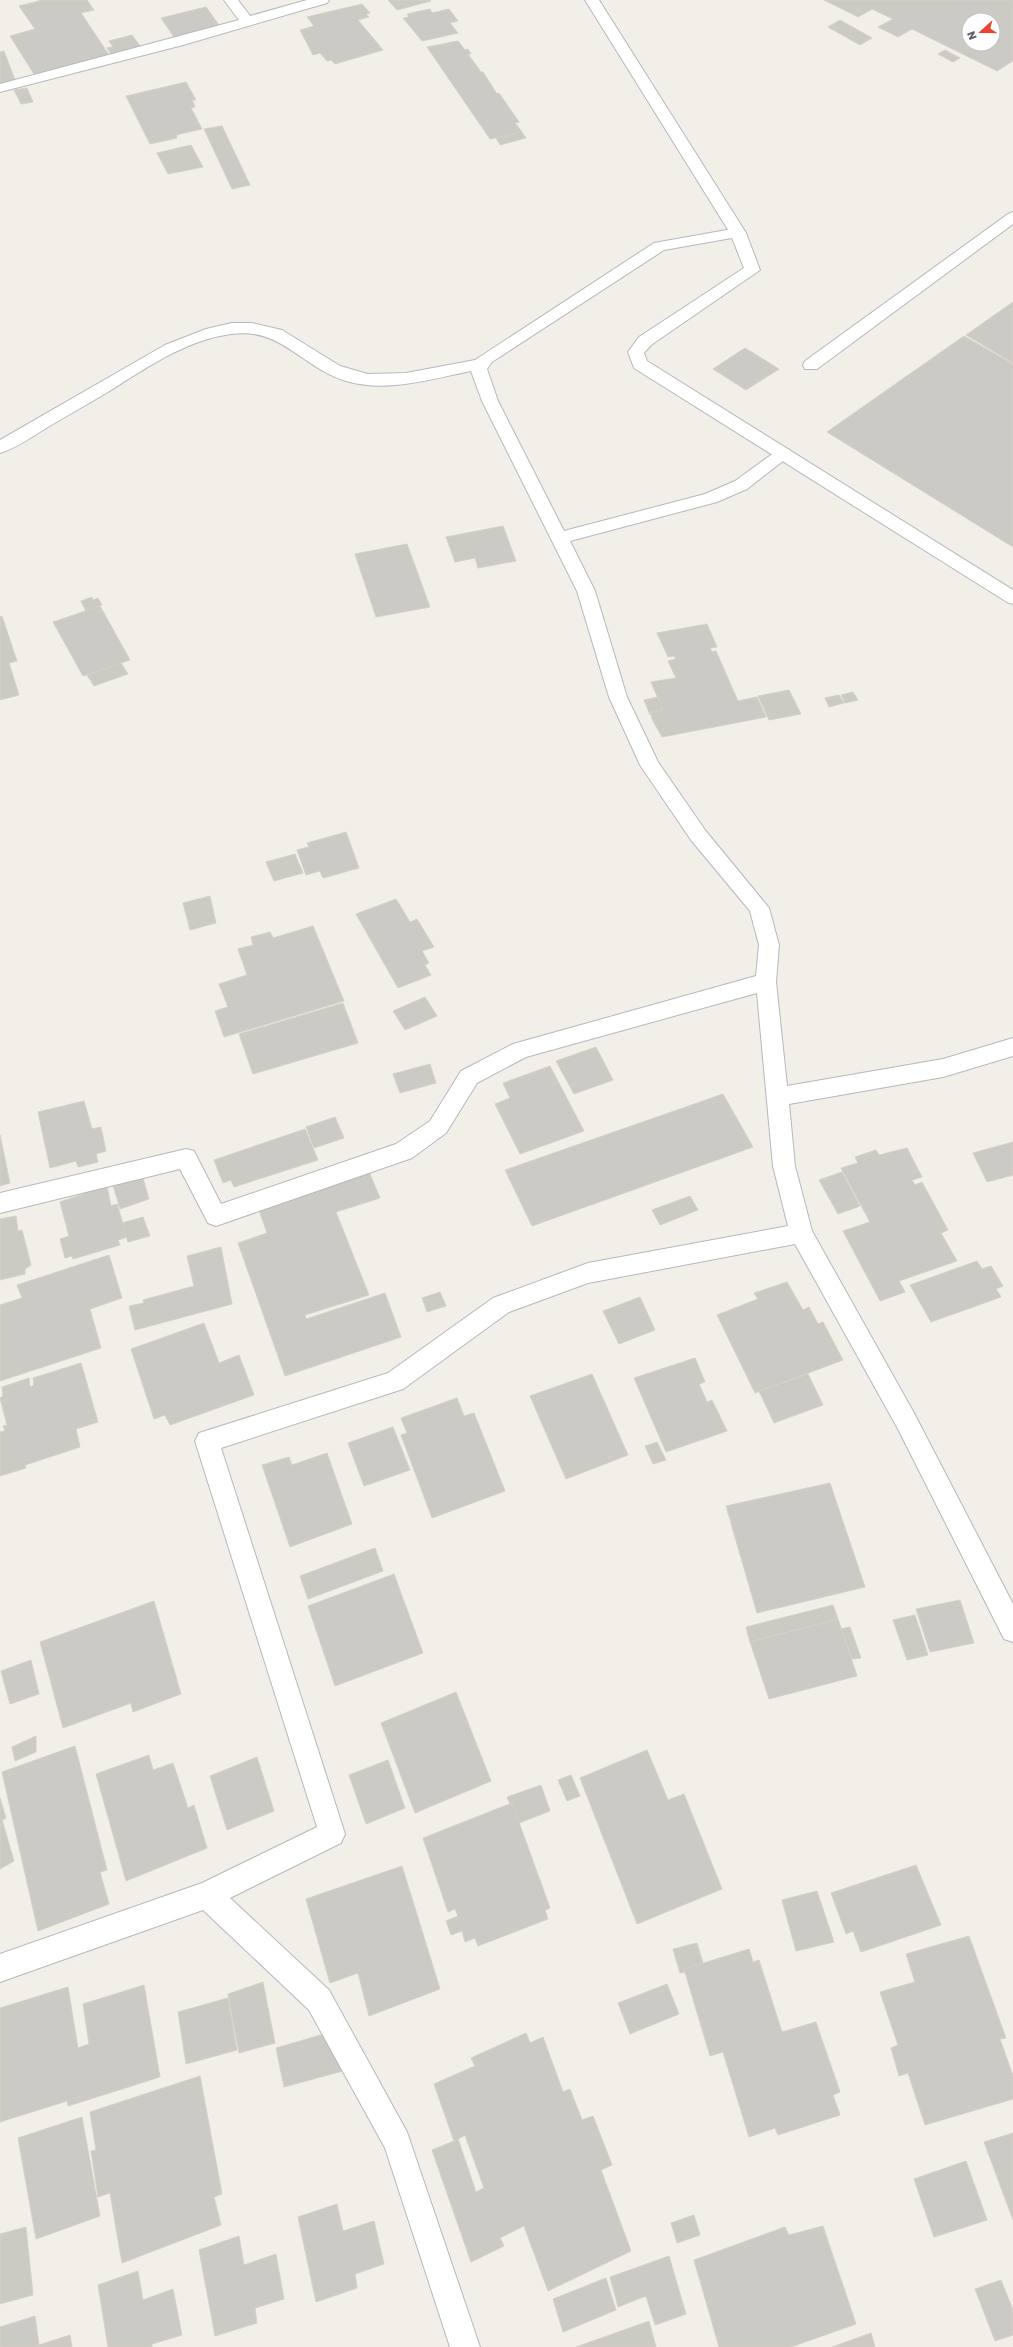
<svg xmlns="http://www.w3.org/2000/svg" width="1013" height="2347" viewBox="0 0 1013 2347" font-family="'Golos Text',sans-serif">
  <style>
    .building { fill: #cccac5; stroke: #d6d1c6; fill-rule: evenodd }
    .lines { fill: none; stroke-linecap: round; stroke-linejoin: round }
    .service-casing { stroke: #b5b8bc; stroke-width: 2 }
    .minor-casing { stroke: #b5b8bc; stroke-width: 2 }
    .tertiary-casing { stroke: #b5b8bc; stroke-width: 2 }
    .service { fill: #fff; fill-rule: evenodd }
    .minor { fill: #fff; fill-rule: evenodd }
    .tertiary { fill: #fff; fill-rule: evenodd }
  </style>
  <rect width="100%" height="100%" fill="#f1efe8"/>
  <!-- building -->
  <g class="building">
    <path d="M 42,0 L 87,0 L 94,10 L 81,13 L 109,55 L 34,74 L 10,36 L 35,29 L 19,6 Z"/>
    <path d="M 388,0 L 429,0 L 431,1 L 397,10 Z"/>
    <path d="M 824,0 L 1013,0 L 1013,61 L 997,71 L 912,29 L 898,37 L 878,27 L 893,19 L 872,9 L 858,17 ZM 969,20 L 993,20 L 993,44 L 969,44 Z"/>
    <path d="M 362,4 L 370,13 L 366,14 L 369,17 L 358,20 L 383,50 L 335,64 L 331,60 L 327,61 L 320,53 L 313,55 L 300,30 L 314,26 L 307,17 Z"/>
    <path d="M 206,7 L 219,25 L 174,37 L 161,18 Z"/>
    <path d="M 430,9 L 432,13 L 449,9 L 458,21 L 450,23 L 458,33 L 422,41 L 403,18 L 409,17 L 407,14 Z"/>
    <path d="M 840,20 L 872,38 L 860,45 L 828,27 Z"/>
    <path d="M 132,35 L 140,46 L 111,54 L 107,48 L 113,47 L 109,41 Z"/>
    <path d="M 458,41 L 465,50 L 468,49 L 471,54 L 468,54 L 481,72 L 483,72 L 497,94 L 499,93 L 519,122 L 515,123 L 522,132 L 490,139 L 427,47 Z"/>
    <path d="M 945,50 L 960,58 L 953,62 L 938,54 Z"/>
    <path d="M 4,51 L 15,80 L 0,83 L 0,52 Z"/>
    <path d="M 186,82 L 196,100 L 192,100 L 195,107 L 191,108 L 202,129 L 176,135 L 177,138 L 150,144 L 126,96 Z"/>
    <path d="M 27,88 L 33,102 L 21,104 L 14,90 Z"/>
    <path d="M 222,126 L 250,185 L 232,189 L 204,129 Z"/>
    <path d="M 522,132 L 526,138 L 500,145 L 496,138 Z"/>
    <path d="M 191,145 L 203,167 L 168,174 L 157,153 Z"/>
    <path d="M 1013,302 L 1013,363 L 966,335 Z"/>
    <path d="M 964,336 L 1013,364 L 1013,547 L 827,432 Z"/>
    <path d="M 745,348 L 779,369 L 746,390 L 713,369 Z"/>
    <path d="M 503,526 L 516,561 L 478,568 L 475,558 L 455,562 L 446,537 Z"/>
    <path d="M 407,544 L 430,607 L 376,617 L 355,554 Z"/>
    <path d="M 92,597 L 93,600 L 98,598 L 102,605 L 86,611 L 81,601 Z"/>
    <path d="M 100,606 L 130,660 L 83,676 L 53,622 Z"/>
    <path d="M 2,616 L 17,661 L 9,663 L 19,695 L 0,700 L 0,617 Z"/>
    <path d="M 707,624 L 717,647 L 710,648 L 712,652 L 716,651 L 738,701 L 757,697 L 766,717 L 662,737 L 652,719 L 651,712 L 663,710 L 651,682 L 676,678 L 668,661 L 676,659 L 674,656 L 668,657 L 657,633 Z"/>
    <path d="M 121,663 L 128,674 L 94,686 L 87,675 Z"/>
    <path d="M 789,690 L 801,714 L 769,720 L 758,696 Z"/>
    <path d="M 853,692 L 858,700 L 845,703 L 841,695 Z"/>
    <path d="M 839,695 L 844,703 L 829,707 L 825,698 Z"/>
    <path d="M 658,697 L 663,710 L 651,712 L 650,715 L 644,700 Z"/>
    <path d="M 346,832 L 359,868 L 323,878 L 320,871 L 306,875 L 297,850 L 309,847 L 307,843 Z"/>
    <path d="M 295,854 L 303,873 L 274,881 L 266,862 Z"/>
    <path d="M 210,896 L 216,923 L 190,930 L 183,903 Z"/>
    <path d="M 396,899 L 410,922 L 417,919 L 434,947 L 422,951 L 429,963 L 425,965 L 431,975 L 398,988 L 356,914 Z"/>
    <path d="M 313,926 L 344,1001 L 224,1037 L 215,1011 L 228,1007 L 219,984 L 247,975 L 238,949 L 253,945 L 251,937 L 270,932 L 273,938 Z"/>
    <path d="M 425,997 L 437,1016 L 405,1030 L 393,1011 Z"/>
    <path d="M 343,1003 L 358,1043 L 253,1074 L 239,1034 Z"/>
    <path d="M 596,1047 L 613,1080 L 574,1094 L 556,1061 Z"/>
    <path d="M 430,1064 L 436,1083 L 400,1093 L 393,1074 Z"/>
    <path d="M 550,1066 L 584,1131 L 520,1154 L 495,1104 L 510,1098 L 503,1083 Z"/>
    <path d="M 723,1094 L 753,1147 L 532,1226 L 505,1170 Z"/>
    <path d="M 84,1101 L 92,1129 L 101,1127 L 106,1151 L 96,1154 L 98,1162 L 78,1167 L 76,1161 L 50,1168 L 38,1112 Z"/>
    <path d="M 335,1117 L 344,1138 L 314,1148 L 306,1127 Z"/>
    <path d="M 305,1129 L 318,1160 L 234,1187 L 231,1180 L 223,1183 L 214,1160 Z"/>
    <path d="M 0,1135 L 10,1183 L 0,1186 Z"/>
    <path d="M 1013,1142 L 1013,1175 L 987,1182 L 973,1153 Z"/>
    <path d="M 907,1148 L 922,1177 L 912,1180 L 915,1185 L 922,1182 L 948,1230 L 941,1233 L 957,1261 L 899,1281 L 905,1292 L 880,1301 L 843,1231 L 870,1222 L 841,1168 L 858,1163 L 855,1157 L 876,1150 L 879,1155 Z"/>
    <path d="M 368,1169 L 380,1198 L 336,1212 L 369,1295 L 305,1315 L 306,1319 L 385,1293 L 401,1337 L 285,1376 L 238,1243 L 267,1233 L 257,1204 Z"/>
    <path d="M 842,1172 L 860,1206 L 838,1214 L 819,1180 Z"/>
    <path d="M 142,1175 L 149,1199 L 120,1209 L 113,1185 Z"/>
    <path d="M 107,1186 L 111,1206 L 117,1204 L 127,1237 L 118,1240 L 120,1245 L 73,1259 L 72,1256 L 65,1258 L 60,1239 L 69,1236 L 60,1202 Z"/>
    <path d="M 690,1196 L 698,1210 L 660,1225 L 652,1210 Z"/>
    <path d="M 16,1216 L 18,1231 L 22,1230 L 31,1265 L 25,1269 L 25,1274 L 0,1280 L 0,1219 Z"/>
    <path d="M 143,1217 L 150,1236 L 128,1242 L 122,1223 Z"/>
    <path d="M 221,1247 L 232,1304 L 135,1330 L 129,1306 L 144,1303 L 143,1300 L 194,1286 L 187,1256 Z"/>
    <path d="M 109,1255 L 122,1298 L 90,1309 L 101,1348 L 0,1381 L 0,1305 L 22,1298 L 17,1285 Z"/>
    <path d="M 977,1261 L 982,1269 L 991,1266 L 1003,1286 L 996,1289 L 1001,1297 L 931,1322 L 910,1285 Z"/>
    <path d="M 787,1282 L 803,1310 L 809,1307 L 818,1324 L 823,1322 L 843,1360 L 755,1393 L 717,1315 L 758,1299 L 754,1293 Z"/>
    <path d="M 440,1292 L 446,1306 L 427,1312 L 422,1298 Z"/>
    <path d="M 640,1297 L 655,1330 L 619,1344 L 603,1311 Z"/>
    <path d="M 204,1323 L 219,1363 L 239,1355 L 254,1395 L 170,1425 L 165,1415 L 154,1419 L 131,1349 Z"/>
    <path d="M 695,1358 L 705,1382 L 699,1384 L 707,1402 L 712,1400 L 727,1431 L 666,1452 L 634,1378 Z"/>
    <path d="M 81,1363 L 98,1422 L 76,1429 L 80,1447 L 25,1465 L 26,1468 L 0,1476 L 0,1432 L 5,1431 L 3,1426 L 7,1425 L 0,1398 L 3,1396 L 2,1387 L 29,1378 L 30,1387 L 34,1385 L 33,1378 Z"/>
    <path d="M 592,1374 L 628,1455 L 566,1479 L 530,1396 Z"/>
    <path d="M 808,1374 L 823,1405 L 774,1423 L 759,1391 Z"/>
    <path d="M 457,1398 L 464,1416 L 474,1413 L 505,1491 L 432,1518 L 401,1435 L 407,1433 L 401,1418 Z"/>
    <path d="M 393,1427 L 410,1470 L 364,1486 L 348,1443 Z"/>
    <path d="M 657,1442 L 666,1460 L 653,1464 L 645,1446 Z"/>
    <path d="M 327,1453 L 352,1524 L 290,1547 L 262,1465 L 289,1457 L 292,1465 Z"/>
    <path d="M 830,1483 L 865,1587 L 757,1613 L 726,1506 Z"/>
    <path d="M 375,1548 L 383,1571 L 308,1599 L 300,1576 Z"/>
    <path d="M 394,1574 L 423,1653 L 335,1686 L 308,1606 Z"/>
    <path d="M 960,1600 L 974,1643 L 930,1652 L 916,1609 Z"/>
    <path d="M 154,1601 L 181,1694 L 133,1712 L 131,1703 L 63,1728 L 40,1642 Z"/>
    <path d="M 833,1605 L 838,1619 L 750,1642 L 746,1627 Z"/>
    <path d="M 915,1615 L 928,1655 L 907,1660 L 893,1620 Z"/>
    <path d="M 838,1619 L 857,1676 L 769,1699 L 750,1642 Z"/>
    <path d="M 850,1627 L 861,1658 L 852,1659 L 841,1629 Z"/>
    <path d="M 31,1660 L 39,1694 L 10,1704 L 1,1671 Z"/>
    <path d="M 456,1692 L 491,1781 L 415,1813 L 381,1723 Z"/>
    <path d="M 36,1736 L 36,1752 L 15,1761 L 12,1747 Z"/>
    <path d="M 75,1746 L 107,1870 L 100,1872 L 109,1904 L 38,1931 L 2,1772 Z"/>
    <path d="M 647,1750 L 668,1800 L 684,1794 L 722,1889 L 637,1924 L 580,1778 Z"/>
    <path d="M 149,1755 L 153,1770 L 173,1763 L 188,1808 L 194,1805 L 207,1848 L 126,1881 L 96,1774 Z"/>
    <path d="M 257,1757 L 274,1811 L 227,1830 L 210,1776 Z"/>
    <path d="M 388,1760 L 405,1808 L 366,1824 L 349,1775 Z"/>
    <path d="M 571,1775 L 580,1796 L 567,1801 L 558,1780 Z"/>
    <path d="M 541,1785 L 550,1811 L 519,1823 L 507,1797 Z"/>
    <path d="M 0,1798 L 6,1818 L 2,1820 L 14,1861 L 0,1869 Z"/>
    <path d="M 512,1803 L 550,1908 L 545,1910 L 548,1919 L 478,1946 L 475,1938 L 465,1942 L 462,1931 L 451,1935 L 446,1921 L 458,1916 L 455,1909 L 448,1912 L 423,1838 Z"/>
    <path d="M 916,1865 L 941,1925 L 861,1952 L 853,1931 L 846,1934 L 831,1893 Z"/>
    <path d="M 402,1866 L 440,1989 L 369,2016 L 358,1973 L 330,1983 L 306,1899 Z"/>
    <path d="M 817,1891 L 834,1942 L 796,1951 L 782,1900 Z"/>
    <path d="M 969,1936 L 1006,2038 L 1000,2039 L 1013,2076 L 1013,2099 L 925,2125 L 908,2073 L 899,2076 L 891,2048 L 898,2045 L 880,1992 L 915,1982 L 906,1954 Z"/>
    <path d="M 697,1943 L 703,1963 L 684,1969 L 685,1972 L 680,1973 L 673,1949 Z"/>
    <path d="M 749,1949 L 753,1962 L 759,1960 L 782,2032 L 816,2022 L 840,2092 L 833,2095 L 840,2115 L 778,2135 L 775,2128 L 749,2137 L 723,2052 L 710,2056 L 684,1969 Z"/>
    <path d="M 263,1982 L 275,2043 L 239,2053 L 228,1994 Z"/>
    <path d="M 667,1984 L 679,2014 L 630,2034 L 618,2003 Z"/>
    <path d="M 144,1985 L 160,2077 L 68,2106 L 67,2101 L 0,2122 L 0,2008 L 68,1987 L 78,2048 L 89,2044 L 83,2004 Z"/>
    <path d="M 228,1998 L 237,2050 L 186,2064 L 178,2012 Z"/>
    <path d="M 331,2032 L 350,2069 L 284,2087 L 276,2048 Z"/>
    <path d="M 526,2033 L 530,2043 L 543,2037 L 563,2092 L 570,2089 L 582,2120 L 593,2116 L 612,2165 L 601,2170 L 631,2251 L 548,2291 L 524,2226 L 500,2238 L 504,2246 L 471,2262 L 432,2150 L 454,2141 L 434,2084 L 475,2066 L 471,2058 ZM 465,2135 L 484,2188 L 476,2192 L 458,2139 Z"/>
    <path d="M 200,2076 L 222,2194 L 214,2197 L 221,2225 L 122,2263 L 110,2193 L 98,2197 L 91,2151 L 96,2150 L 90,2112 Z"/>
    <path d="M 82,2117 L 100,2216 L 36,2239 L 18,2138 Z"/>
    <path d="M 1013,2133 L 1013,2220 L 984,2142 Z"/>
    <path d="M 966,2161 L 987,2220 L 934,2237 L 914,2179 Z"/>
    <path d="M 337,2204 L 343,2231 L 374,2221 L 384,2264 L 355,2274 L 357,2288 L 316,2302 L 298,2217 Z"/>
    <path d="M 694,2215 L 700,2235 L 677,2243 L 671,2223 Z"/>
    <path d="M 823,2226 L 856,2324 L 791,2347 L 719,2347 L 694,2260 L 785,2227 L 789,2235 Z"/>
    <path d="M 26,2227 L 33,2295 L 0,2304 L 0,2234 Z"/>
    <path d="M 239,2236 L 244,2265 L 276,2254 L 284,2299 L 255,2308 L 257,2323 L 215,2336 L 199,2250 Z"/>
    <path d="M 669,2256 L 686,2314 L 655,2325 L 646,2296 L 618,2307 L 610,2277 Z"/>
    <path d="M 138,2271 L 143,2300 L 173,2289 L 182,2335 L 152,2344 L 152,2347 L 108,2347 L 98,2285 Z"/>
    <path d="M 606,2278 L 616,2310 L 563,2332 L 553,2299 Z"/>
    <path d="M 1001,2280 L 1013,2310 L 1013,2335 L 995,2341 L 975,2289 Z"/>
    <path d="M 35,2316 L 39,2345 L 70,2335 L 72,2347 L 0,2347 L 0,2327 Z"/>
    <path d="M 649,2321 L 656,2347 L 576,2347 Z"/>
    <path d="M 871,2333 L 875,2347 L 832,2347 Z"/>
  </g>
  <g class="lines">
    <defs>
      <path id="service" d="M 1013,212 L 1013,224 L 817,369 L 805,369 L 803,365 L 805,361 L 1008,214 Z"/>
      <g id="minor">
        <path d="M 224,0 L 238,0 L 250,16 L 307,0 L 329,0 L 327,3 L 183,45 L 0,92 L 0,84 L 239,20 Z"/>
        <path d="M 738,228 L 743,230 L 746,233 L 743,236 L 664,250 L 492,362 L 487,369 L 498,401 L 564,531 L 705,494 L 735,481 L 778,450 L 784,448 L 790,450 L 792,454 L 747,489 L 717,502 L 570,541 L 595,591 L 627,697 L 658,762 L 705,830 L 769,908 L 779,945 L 776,982 L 787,1086 L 943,1059 L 1013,1038 L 1013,1056 L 943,1077 L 789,1104 L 795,1166 L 812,1231 L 914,1413 L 1013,1604 L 1013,1642 L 1004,1639 L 898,1429 L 795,1244 L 588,1283 L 509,1312 L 403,1389 L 221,1448 L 345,1834 L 341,1843 L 230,1898 L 329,1990 L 407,2132 L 480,2347 L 450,2347 L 385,2148 L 309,2010 L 203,1910 L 0,1982 L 0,1954 L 202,1883 L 317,1827 L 195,1441 L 199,1433 L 388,1373 L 493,1298 L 588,1263 L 788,1226 L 773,1166 L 757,993 L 526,1057 L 477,1083 L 446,1133 L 412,1158 L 216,1226 L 208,1223 L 180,1169 L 0,1213 L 0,1193 L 186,1149 L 194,1151 L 221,1204 L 396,1144 L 430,1121 L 461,1071 L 513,1044 L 756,976 L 759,945 L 750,911 L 691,840 L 640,765 L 609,697 L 577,591 L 482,401 L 471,371 C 431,379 387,393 346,381 C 302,368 282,327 231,334 C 186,340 146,368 108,392 C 88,404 68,415 48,427 C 33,436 17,448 0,453 L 0,440 L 165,345 L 206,329 L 232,323 L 252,323 L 282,330 L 340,366 L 368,374 L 406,373 L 475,360 L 654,243 Z"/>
      </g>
      <path id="tertiary" d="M 585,0 L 599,0 L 746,233 L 760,270 L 651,345 L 644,353 L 647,361 L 1013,590 L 1013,604 L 1007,602 L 634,368 L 628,352 L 639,337 L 744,268 L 730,233 Z"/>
    </defs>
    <!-- service casing -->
    <use href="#service" class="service-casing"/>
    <!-- minor casing -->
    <use href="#minor" class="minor-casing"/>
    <!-- tertiary casing -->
    <use href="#tertiary" class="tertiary-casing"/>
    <!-- service -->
    <use href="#service" class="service"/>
    <!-- minor -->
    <use href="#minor" class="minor"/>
    <!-- tertiary -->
    <use href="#tertiary" class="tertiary"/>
  </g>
  <!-- north arrow -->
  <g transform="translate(981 32) rotate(249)"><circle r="19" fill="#ffffff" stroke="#bfc1c3"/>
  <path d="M0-3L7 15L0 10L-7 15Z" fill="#ea4335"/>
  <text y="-6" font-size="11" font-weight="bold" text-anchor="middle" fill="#5f6368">N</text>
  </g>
</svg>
